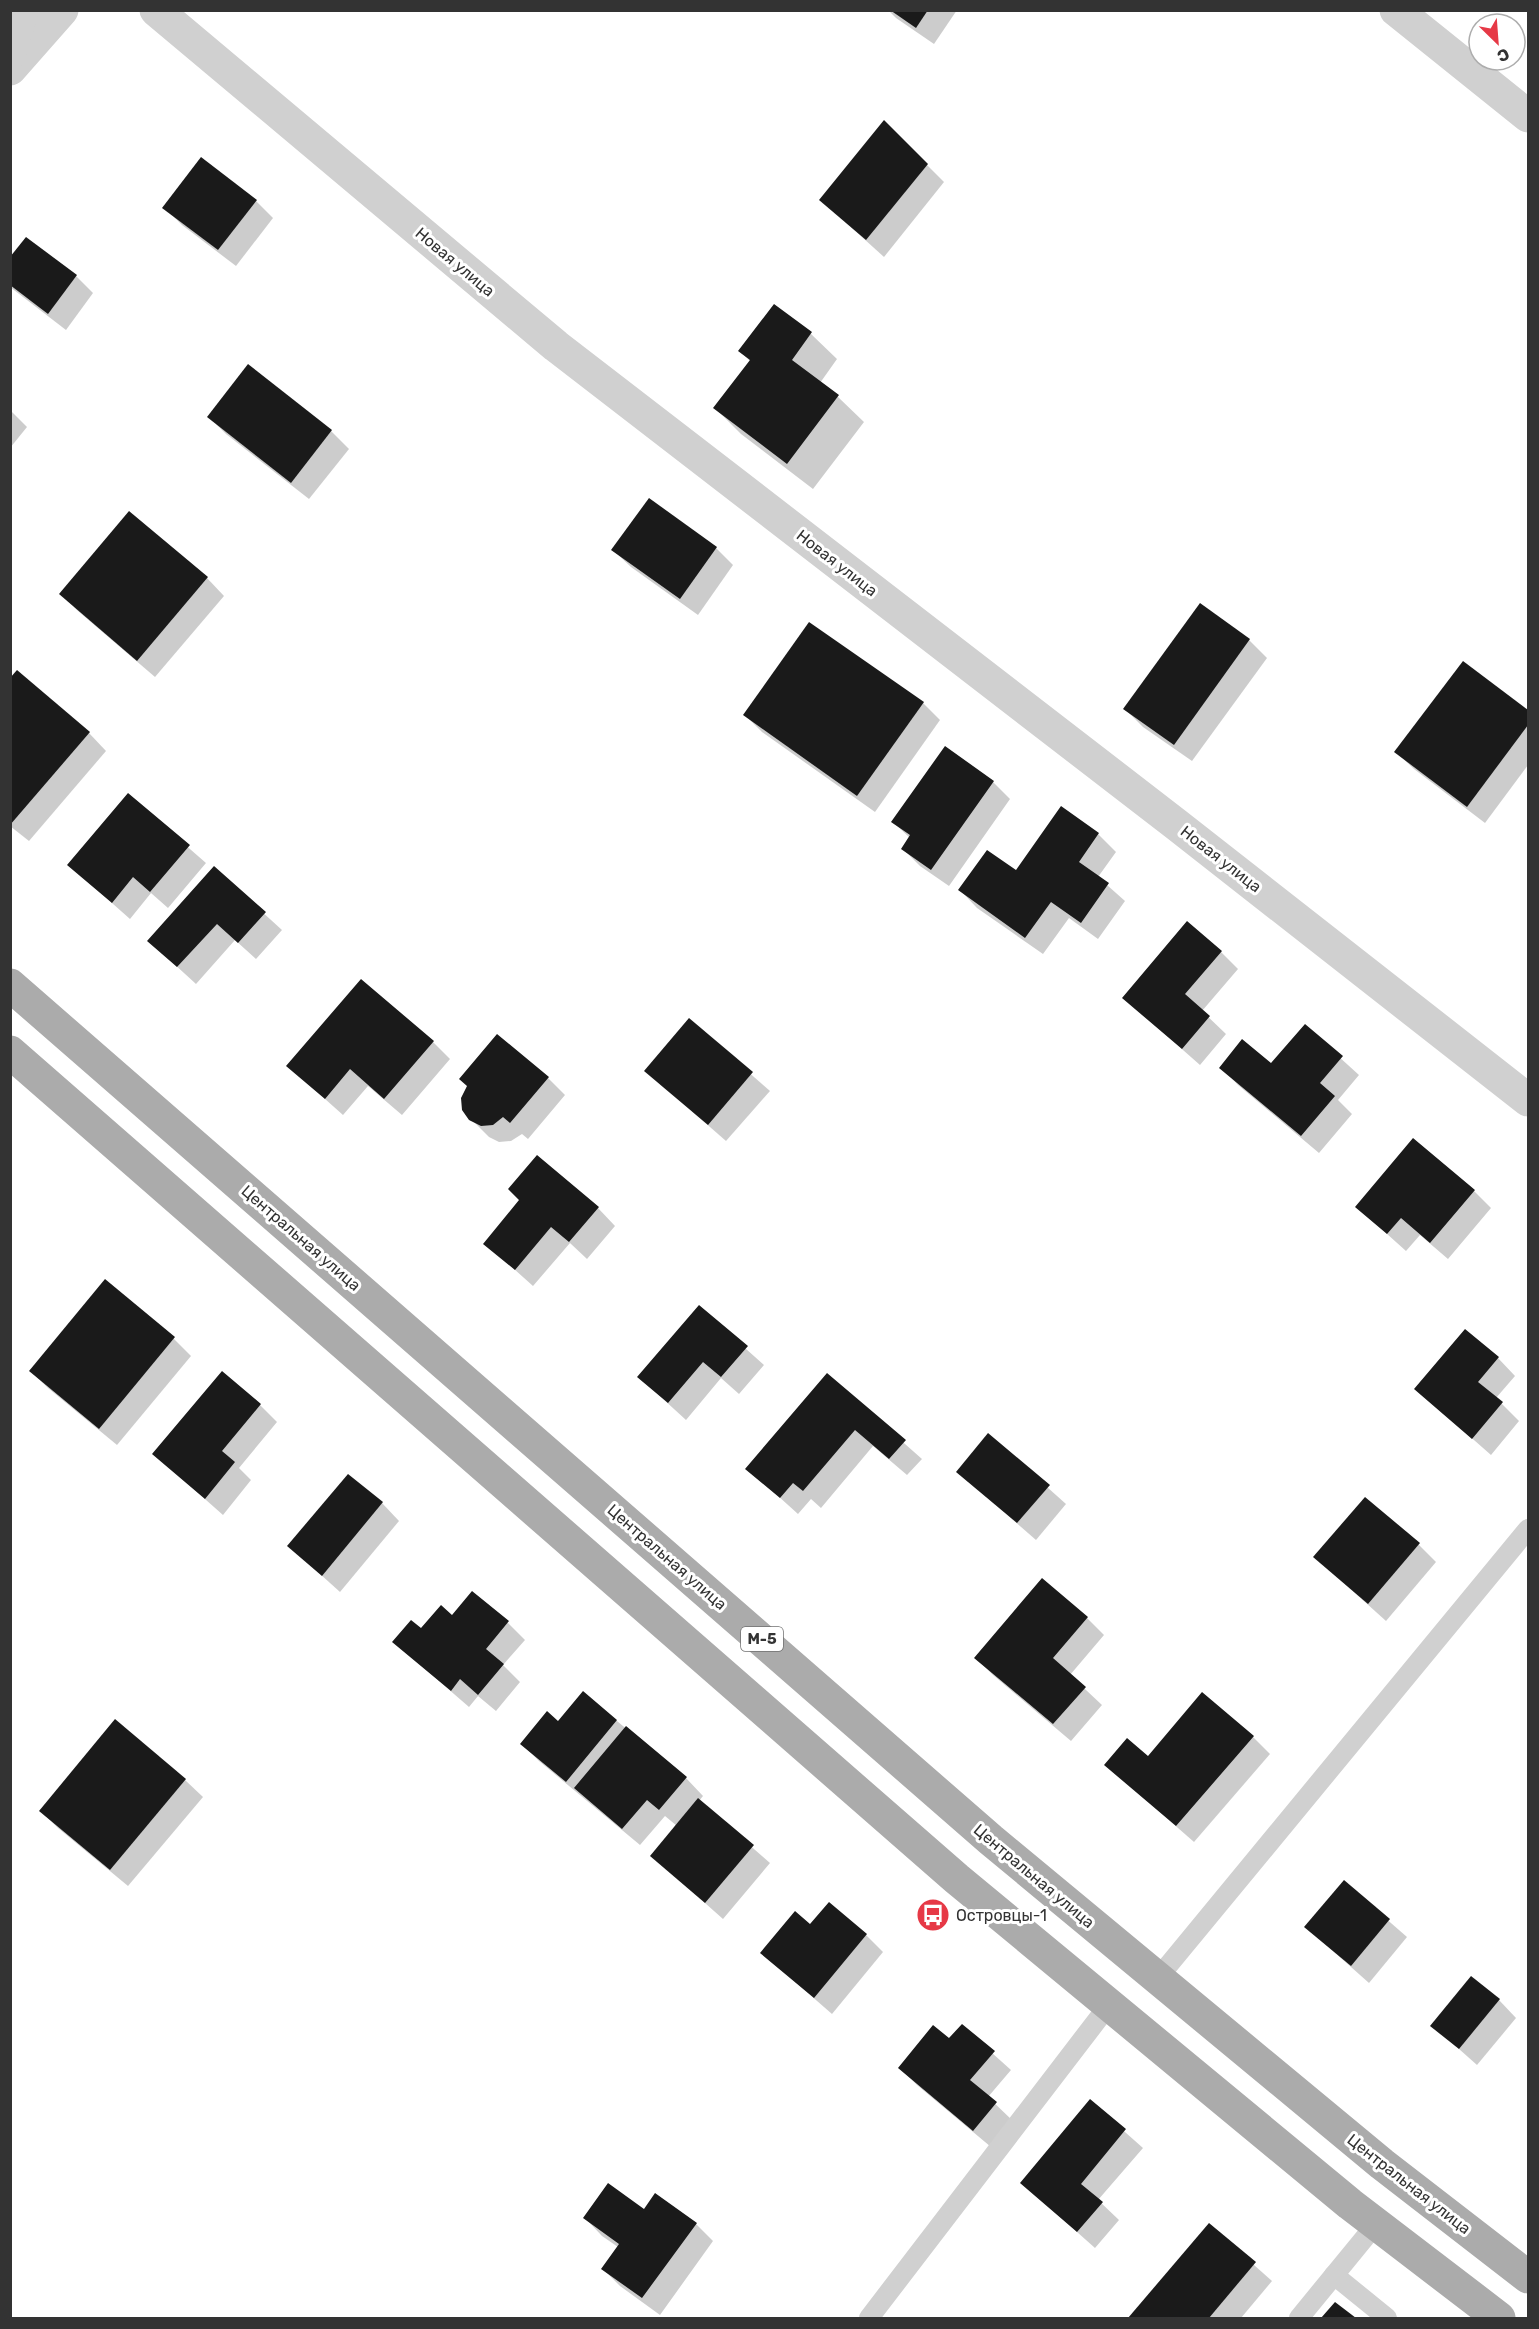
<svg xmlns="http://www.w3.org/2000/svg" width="1539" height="2329" viewBox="0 0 1539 2329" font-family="Rubik,sans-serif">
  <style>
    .shadow { fill: #0003 }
    .building { fill: #1a1a1a }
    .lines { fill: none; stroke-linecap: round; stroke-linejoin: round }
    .service { stroke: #d0d0d0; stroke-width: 20 }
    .minor { stroke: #d0d0d0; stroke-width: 33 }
    .tertiary { stroke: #d0d0d0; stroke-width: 33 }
    .primary { stroke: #ababab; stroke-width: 33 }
    .labels { text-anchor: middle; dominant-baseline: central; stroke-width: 6; stroke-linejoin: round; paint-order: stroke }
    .shield { fill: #fff; stroke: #707070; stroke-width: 1.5 }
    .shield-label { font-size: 15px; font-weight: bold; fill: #333 }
    .street-label { font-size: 16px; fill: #333; stroke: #fff }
    .poi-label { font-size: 16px; fill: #333; stroke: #fff; text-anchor: start }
  </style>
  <rect width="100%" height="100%" fill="#fff"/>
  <!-- shadow -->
  <g class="shadow">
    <path d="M 888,10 L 957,10 L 934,44 L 896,18 Z"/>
    <path d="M 884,122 L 944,182 L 884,257 L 821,200 Z"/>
    <path d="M 256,201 L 273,218 L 236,266 L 182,225 L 164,207 Z"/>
    <path d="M 10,259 L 76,276 L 93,293 L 66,330 L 10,287 Z"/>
    <path d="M 774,306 L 811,334 L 837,359 L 820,383 L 838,397 L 864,422 L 813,489 L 741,434 L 715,408 L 751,362 L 740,351 Z"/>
    <path d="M 249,366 L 331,431 L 349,449 L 309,499 L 226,434 L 209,417 Z"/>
    <path d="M 10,410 L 27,427 L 10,448 Z"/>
    <path d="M 129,513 L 207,578 L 224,596 L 155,677 L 78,611 L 61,594 Z"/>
    <path d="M 716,548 L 733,565 L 698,615 L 631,567 L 613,550 Z"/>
    <path d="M 1200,605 L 1249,640 L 1267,658 L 1192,761 L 1143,727 L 1125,709 Z"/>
    <path d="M 1463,663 L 1528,712 L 1528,765 L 1485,823 L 1414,769 L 1396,752 Z"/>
    <path d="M 10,680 L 89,733 L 106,751 L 29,841 L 10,826 Z"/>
    <path d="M 923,703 L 940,720 L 875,812 L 762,732 L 745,715 Z"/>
    <path d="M 993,782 L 1010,799 L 949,886 L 920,866 L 903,849 L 910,838 L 893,822 Z"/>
    <path d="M 128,795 L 206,863 L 168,908 L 151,893 L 130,919 L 69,865 Z"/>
    <path d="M 1061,808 L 1098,834 L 1116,852 L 1098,877 L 1125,901 L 1098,939 L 1069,918 L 1043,954 L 977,908 L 960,890 L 1016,873 Z"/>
    <path d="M 214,868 L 282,930 L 256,959 L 235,940 L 196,984 L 149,941 Z"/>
    <path d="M 1221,952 L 1238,969 L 1202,1011 L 1226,1034 L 1200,1065 L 1124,998 Z"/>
    <path d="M 689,1020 L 770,1091 L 726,1141 L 646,1071 Z"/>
    <path d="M 1305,1026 L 1359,1075 L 1338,1100 L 1352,1114 L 1319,1153 L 1238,1085 L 1221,1067 L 1271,1065 Z"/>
    <path d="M 433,1042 L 450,1059 L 402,1115 L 368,1086 L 343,1115 L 288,1066 Z"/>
    <path d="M 548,1078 L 565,1095 L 528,1139 L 522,1134 L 511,1141 L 499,1142 L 489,1137 L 471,1119 Z"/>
    <path d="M 537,1157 L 598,1208 L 615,1226 L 587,1259 L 570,1243 L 533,1286 L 485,1243 L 521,1200 Z"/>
    <path d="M 1474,1191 L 1491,1208 L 1448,1259 L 1420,1235 L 1406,1251 L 1357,1207 Z"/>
    <path d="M 106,1281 L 174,1339 L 191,1356 L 117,1445 L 48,1388 L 31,1371 Z"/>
    <path d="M 699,1307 L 764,1365 L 739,1394 L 721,1378 L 686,1420 L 639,1377 Z"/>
    <path d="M 1498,1358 L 1515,1376 L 1496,1398 L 1519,1421 L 1491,1455 L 1416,1389 Z"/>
    <path d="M 827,1375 L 922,1459 L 907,1475 L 873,1446 L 821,1508 L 811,1499 L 798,1514 L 748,1469 Z"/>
    <path d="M 260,1405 L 277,1422 L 239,1468 L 251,1480 L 223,1515 L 154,1454 Z"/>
    <path d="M 989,1435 L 1066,1504 L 1036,1540 L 958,1472 Z"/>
    <path d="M 382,1503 L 399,1521 L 340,1592 L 289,1546 Z"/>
    <path d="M 1419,1545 L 1436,1562 L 1386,1621 L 1315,1557 Z"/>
    <path d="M 452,1617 L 508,1623 L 525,1640 L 503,1665 L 520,1682 L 496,1711 L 478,1696 L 469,1707 L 394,1642 Z"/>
    <path d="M 1087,1618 L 1104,1635 L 1070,1675 L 1102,1705 L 1071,1741 L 993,1675 L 976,1658 Z"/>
    <path d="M 583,1693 L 686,1778 L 703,1796 L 699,1801 L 770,1863 L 723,1919 L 652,1856 L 677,1826 L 665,1816 L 640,1845 L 539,1761 L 522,1744 L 558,1723 Z"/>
    <path d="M 116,1721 L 185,1780 L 203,1797 L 128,1886 L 58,1828 L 41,1811 Z"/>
    <path d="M 1253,1737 L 1270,1754 L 1194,1842 L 1106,1765 Z"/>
    <path d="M 1344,1882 L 1407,1937 L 1369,1983 L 1306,1927 Z"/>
    <path d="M 866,1935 L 883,1952 L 832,2014 L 762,1953 Z"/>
    <path d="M 1499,2000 L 1516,2018 L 1477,2065 L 1432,2025 Z"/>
    <path d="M 962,2026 L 1011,2070 L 988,2097 L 1013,2121 L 991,2147 L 917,2085 L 900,2068 L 949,2040 Z"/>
    <path d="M 1090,2101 L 1143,2148 L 1098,2200 L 1119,2220 L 1095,2248 L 1022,2183 Z"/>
    <path d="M 644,2211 L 696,2224 L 713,2241 L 660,2315 L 620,2286 L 603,2269 L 618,2247 L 602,2236 L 585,2218 Z"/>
    <path d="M 1209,2225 L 1272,2281 L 1241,2318 L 1130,2318 Z"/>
  </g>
  <!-- building -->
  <g class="building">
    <path d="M 890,10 L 928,10 L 916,28 Z"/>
    <path d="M 884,120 L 928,164 L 866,240 L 819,200 Z"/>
    <path d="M 201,157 L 257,200 L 218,250 L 162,208 Z"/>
    <path d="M 26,237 L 77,275 L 48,314 L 10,285 L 10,257 Z"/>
    <path d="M 774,304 L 812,332 L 792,360 L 839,395 L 787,464 L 713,408 L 750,360 L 738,351 Z"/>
    <path d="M 248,364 L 332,430 L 291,483 L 207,417 Z"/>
    <path d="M 649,498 L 717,547 L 680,599 L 611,550 Z"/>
    <path d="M 129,511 L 208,577 L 137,661 L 59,594 Z"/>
    <path d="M 1200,603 L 1250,639 L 1174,745 L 1123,709 Z"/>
    <path d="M 809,622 L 924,702 L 857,796 L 743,715 Z"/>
    <path d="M 1463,661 L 1528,710 L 1528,725 L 1467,807 L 1394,752 Z"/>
    <path d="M 17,670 L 90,732 L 10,825 L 10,678 Z"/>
    <path d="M 945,746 L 994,781 L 931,870 L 901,849 L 910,835 L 891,822 Z"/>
    <path d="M 128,793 L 190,845 L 150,892 L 133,877 L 112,903 L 67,865 Z"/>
    <path d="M 1061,806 L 1099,833 L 1079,862 L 1109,883 L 1081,923 L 1051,902 L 1025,938 L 958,890 L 987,850 L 1016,870 Z"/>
    <path d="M 214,866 L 266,912 L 238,943 L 217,924 L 177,967 L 147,941 Z"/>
    <path d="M 1187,921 L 1222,951 L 1185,994 L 1210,1016 L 1182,1049 L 1122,998 Z"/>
    <path d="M 361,979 L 434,1041 L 384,1099 L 350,1069 L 325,1099 L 286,1066 Z"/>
    <path d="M 689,1018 L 753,1072 L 708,1125 L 644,1071 Z"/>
    <path d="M 1305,1024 L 1343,1056 L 1320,1083 L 1335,1096 L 1301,1136 L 1219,1068 L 1242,1039 L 1271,1063 Z"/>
    <path d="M 497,1034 L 549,1077 L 510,1123 L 503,1117 L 493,1125 L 481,1126 L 469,1120 L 462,1110 L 461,1098 L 467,1086 L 459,1079 Z"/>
    <path d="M 1413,1138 L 1475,1190 L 1430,1243 L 1401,1218 L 1387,1234 L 1355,1207 Z"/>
    <path d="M 537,1155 L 599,1207 L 569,1242 L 551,1227 L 515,1270 L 483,1244 L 519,1200 L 508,1189 Z"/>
    <path d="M 105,1279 L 175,1337 L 99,1429 L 29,1371 Z"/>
    <path d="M 699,1305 L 748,1346 L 721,1377 L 703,1362 L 668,1403 L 637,1377 Z"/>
    <path d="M 1465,1329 L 1499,1357 L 1478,1382 L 1503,1402 L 1472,1439 L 1414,1389 Z"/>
    <path d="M 222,1371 L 261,1404 L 222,1451 L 235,1462 L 205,1499 L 152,1454 Z"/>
    <path d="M 827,1373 L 906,1440 L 889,1459 L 855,1430 L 803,1491 L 793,1483 L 780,1498 L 745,1469 Z"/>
    <path d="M 988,1433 L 1050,1485 L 1017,1523 L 956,1472 Z"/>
    <path d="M 348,1474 L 383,1502 L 322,1576 L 287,1546 Z"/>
    <path d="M 1365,1497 L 1420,1543 L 1368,1604 L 1313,1557 Z"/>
    <path d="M 1042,1578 L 1088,1617 L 1053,1658 L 1086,1687 L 1053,1724 L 974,1658 Z"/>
    <path d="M 472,1591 L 509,1621 L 486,1649 L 504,1664 L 478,1695 L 460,1679 L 451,1691 L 392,1642 L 411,1620 L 421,1628 L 441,1605 L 452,1615 Z"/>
    <path d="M 583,1691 L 617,1720 L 566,1782 L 520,1744 L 547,1711 L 558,1721 Z"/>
    <path d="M 1202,1692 L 1254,1736 L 1176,1826 L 1104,1765 L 1127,1738 L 1148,1756 Z"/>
    <path d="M 115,1719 L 186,1779 L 110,1870 L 39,1811 Z"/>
    <path d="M 626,1726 L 687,1777 L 659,1810 L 647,1800 L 622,1829 L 574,1788 Z"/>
    <path d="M 698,1798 L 754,1845 L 705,1903 L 650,1856 Z"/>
    <path d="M 1344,1880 L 1390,1919 L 1351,1966 L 1304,1927 Z"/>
    <path d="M 829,1902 L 867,1934 L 814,1998 L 760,1953 L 795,1911 L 810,1924 Z"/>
    <path d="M 1471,1976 L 1500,1999 L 1459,2049 L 1430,2026 Z"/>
    <path d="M 962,2024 L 995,2051 L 970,2080 L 997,2102 L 973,2131 L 898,2068 L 933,2025 L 949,2038 Z"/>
    <path d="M 1090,2099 L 1126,2129 L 1081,2184 L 1103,2202 L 1077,2232 L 1020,2183 Z"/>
    <path d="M 608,2183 L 644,2209 L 655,2193 L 697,2223 L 642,2298 L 601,2269 L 619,2244 L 583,2218 Z"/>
    <path d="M 1209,2223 L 1256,2262 L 1209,2318 L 1128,2318 Z"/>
    <path d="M 1335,2302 L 1356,2318 L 1321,2318 Z"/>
  </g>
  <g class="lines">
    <!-- service -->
    <g class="service">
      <path d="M 1157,1979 L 1528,1529"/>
      <path d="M 1334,2275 L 1387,2318"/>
      <path d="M 869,2318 L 1108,2006"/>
      <path d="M 1299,2318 L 1376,2224"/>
    </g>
    <!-- minor -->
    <g class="minor">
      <path d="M 156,10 L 556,346 L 1177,825 L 1528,1100"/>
      <path d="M 1396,10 L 1528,116"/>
      <path d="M 10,69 L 62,10"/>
    </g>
    <!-- tertiary -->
    <path class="tertiary" d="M 10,53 L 22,10"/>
    <!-- primary -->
    <g class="primary">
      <path d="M 10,985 L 991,1840 L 1382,2164 L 1528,2277"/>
      <path d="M 10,1052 L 957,1879 L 1350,2204 L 1499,2318"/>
    </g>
  </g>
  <!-- icons -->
  <defs>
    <symbol id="bus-disc" viewBox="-11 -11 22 22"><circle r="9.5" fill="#e63946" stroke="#fff"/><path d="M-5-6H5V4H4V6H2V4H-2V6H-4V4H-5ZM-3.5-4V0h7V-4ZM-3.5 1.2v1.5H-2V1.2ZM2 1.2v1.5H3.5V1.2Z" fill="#fff"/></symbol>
  </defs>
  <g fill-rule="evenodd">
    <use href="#bus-disc" x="914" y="1896" width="38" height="38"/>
  </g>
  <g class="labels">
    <!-- shield labels -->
    <rect class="shield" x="741" y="1627" width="42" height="24" rx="4.5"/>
    <g class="shield-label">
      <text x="762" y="1639">М-5</text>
    </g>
    <!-- street labels -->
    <g class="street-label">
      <text transform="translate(455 262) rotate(40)">Новая улица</text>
      <text transform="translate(837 563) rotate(38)">Новая улица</text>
      <text transform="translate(1221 859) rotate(38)">Новая улица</text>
      <text transform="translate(301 1238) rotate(41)">Центральная улица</text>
      <text transform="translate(667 1557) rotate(41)">Центральная улица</text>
      <text transform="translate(1034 1876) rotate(40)">Центральная улица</text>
      <text transform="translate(1409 2184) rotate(38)">Центральная улица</text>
    </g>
    <!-- poi labels -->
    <g class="poi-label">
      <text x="956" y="1915">Островцы-1</text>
    </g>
  </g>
  <!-- border -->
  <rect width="1539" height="2329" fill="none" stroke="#333333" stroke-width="24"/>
  <!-- north arrow -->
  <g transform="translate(1497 42) rotate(155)"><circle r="28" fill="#ffffff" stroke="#adadad" stroke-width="1.5"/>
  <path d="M0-4.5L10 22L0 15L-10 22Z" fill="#e63946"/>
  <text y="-9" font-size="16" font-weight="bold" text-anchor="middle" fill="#333333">С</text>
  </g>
</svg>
